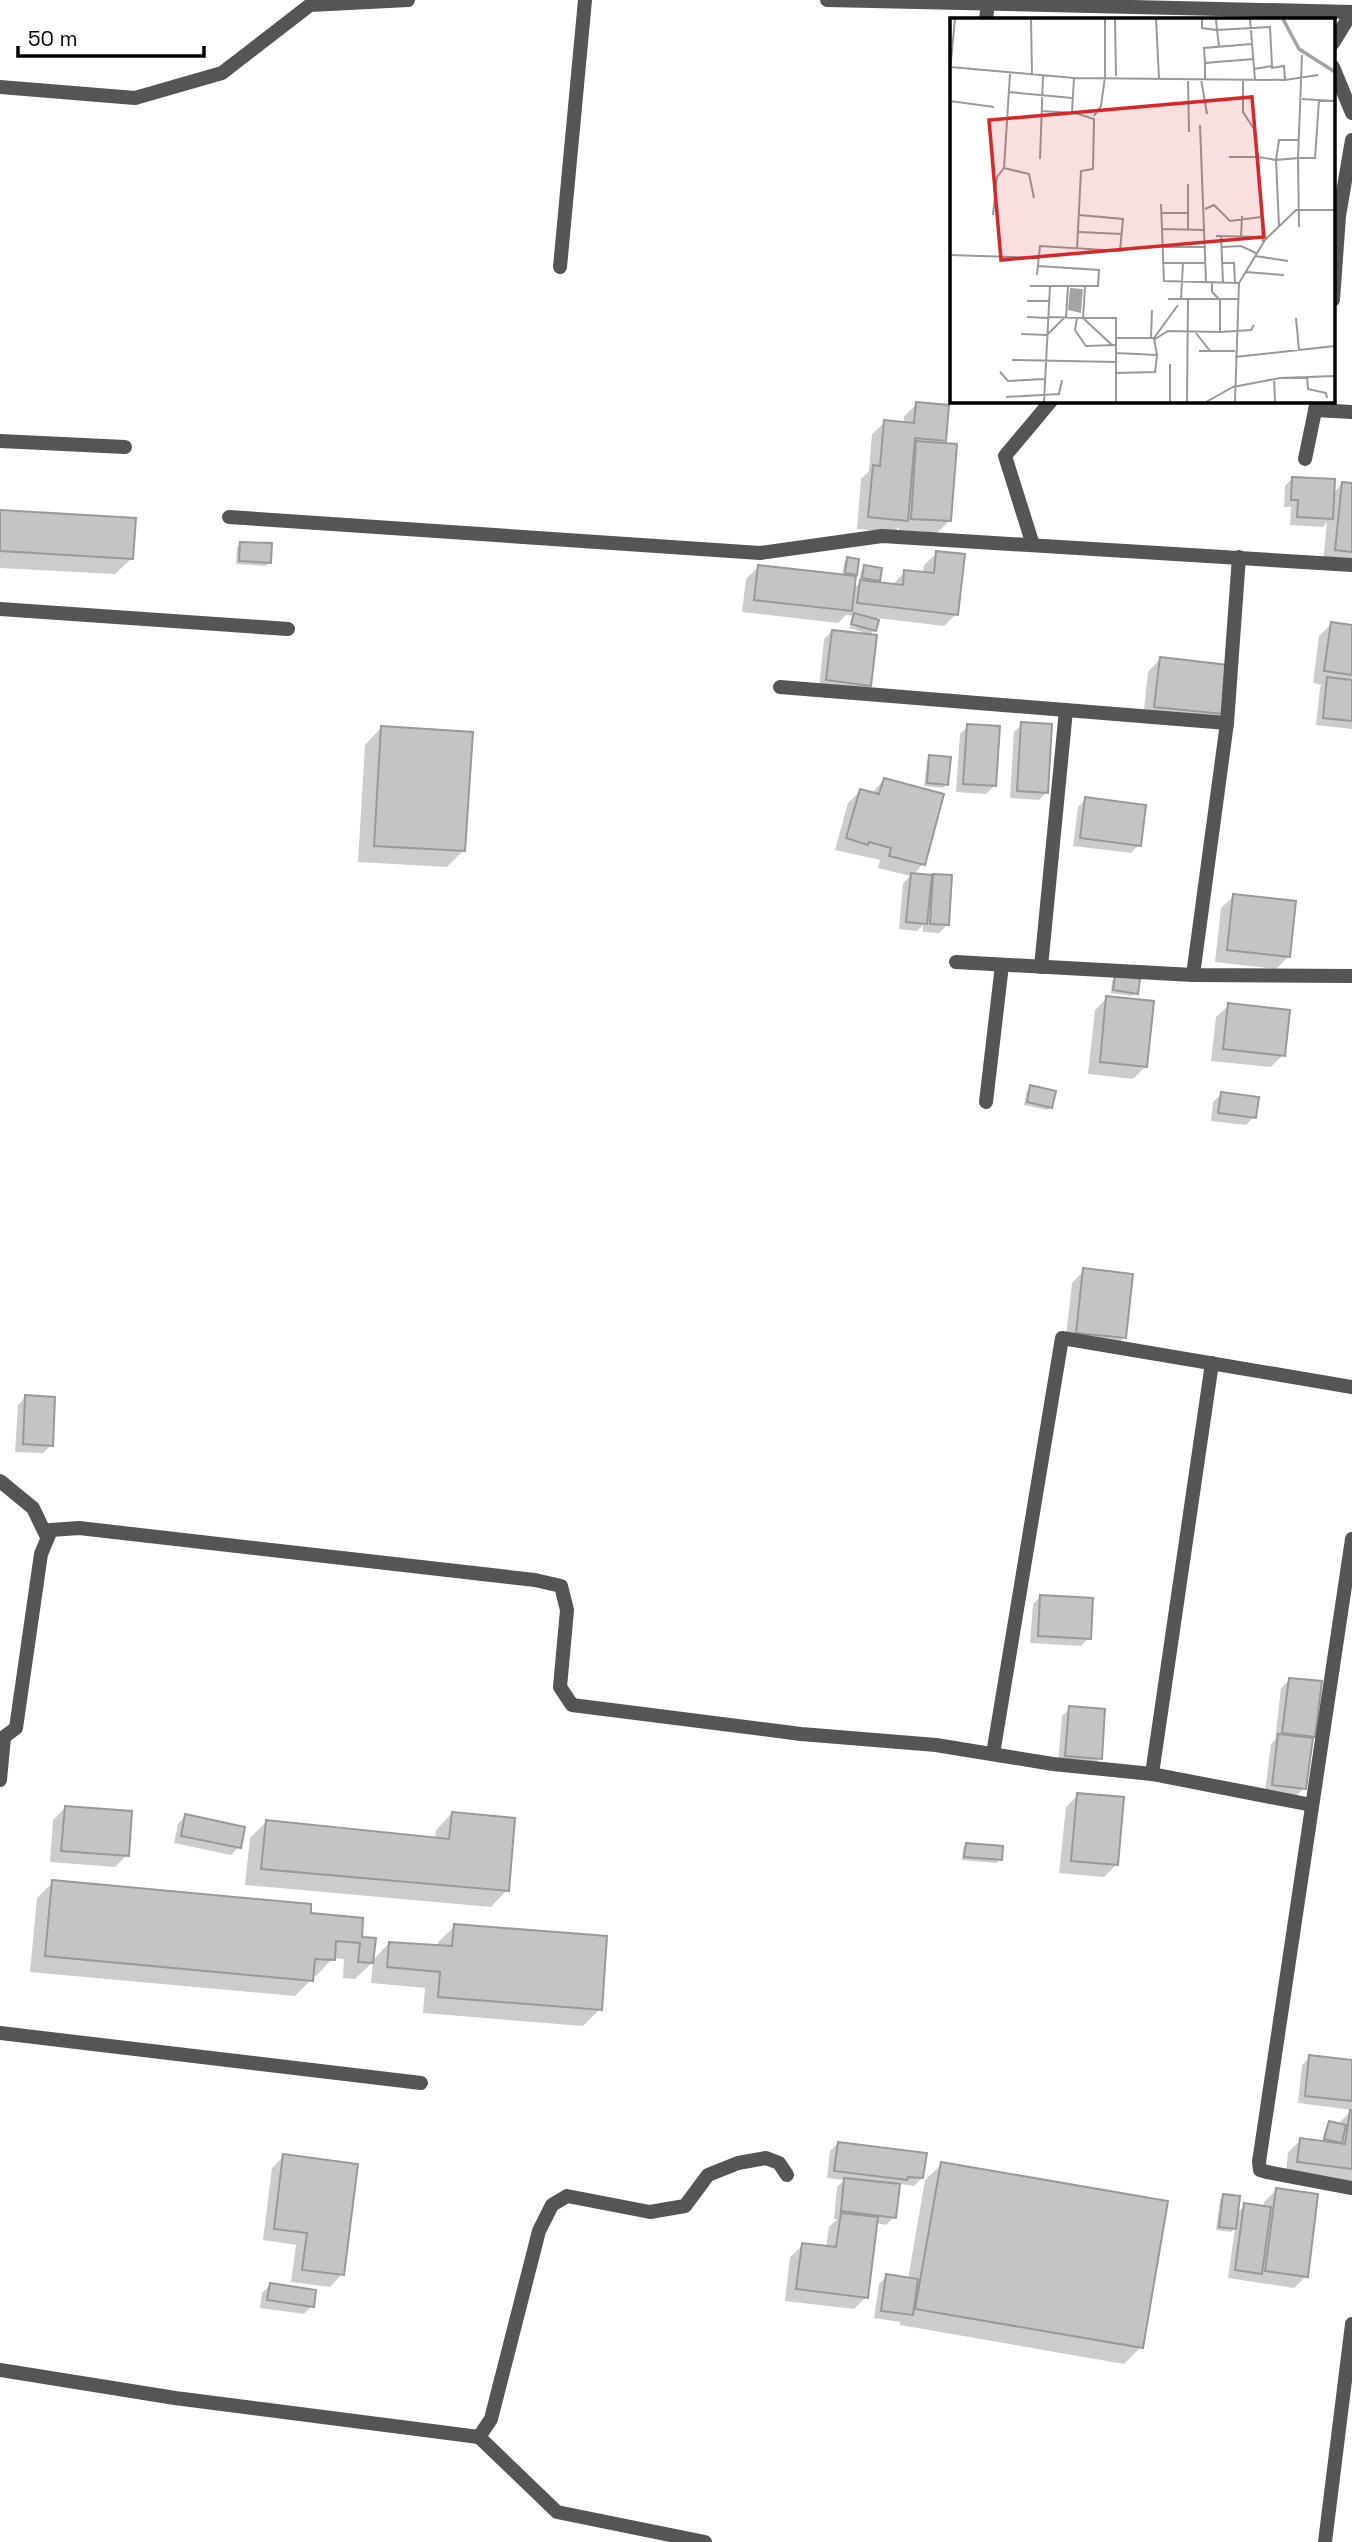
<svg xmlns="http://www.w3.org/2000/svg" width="1352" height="2542" viewBox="0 0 1352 2542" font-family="'Space Grotesk',sans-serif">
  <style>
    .shadow { fill: #0003 }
    .building { fill: #c4c4c4; stroke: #999; stroke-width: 2 }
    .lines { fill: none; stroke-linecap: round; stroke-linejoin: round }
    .street { stroke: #555; stroke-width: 14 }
    .inset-river { fill: none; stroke: #a3a3a3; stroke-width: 3.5 }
    .inset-road { fill: none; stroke: #999; stroke-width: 2 }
    .view { fill: #d62828; fill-opacity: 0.15; stroke: #d62828; stroke-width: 3.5 }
    .inset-edge { fill: none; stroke: #000; stroke-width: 3.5 }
  </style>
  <rect width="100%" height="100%" fill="#fff"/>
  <!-- shadow -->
  <g class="shadow">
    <path d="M 917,404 L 944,440 L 940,444 L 950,520 L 937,533 L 899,530 L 899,527 L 894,532 L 857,529 L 861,479 L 869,471 L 872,434 L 885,422 L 904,424 L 904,416 Z"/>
    <path d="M 1293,478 L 1333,493 L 1342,484 L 1352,485 L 1352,565 L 1323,562 L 1327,522 L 1323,527 L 1290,525 L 1291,507 L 1284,507 L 1285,486 Z"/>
    <path d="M 0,512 L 132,558 L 115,574 L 0,568 Z"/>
    <path d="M 240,543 L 270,562 L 266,566 L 236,564 L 237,547 Z"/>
    <path d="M 937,553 L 956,614 L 944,626 L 877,618 L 874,630 L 869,636 L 870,685 L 862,693 L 819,688 L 824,639 L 832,631 L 869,636 L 869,634 L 849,628 L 854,616 L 846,615 L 838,623 L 742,612 L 746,579 L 758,567 L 842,576 L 844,563 L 847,559 L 855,574 L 853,590 L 861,581 L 859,581 L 861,571 L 864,567 L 879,580 L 875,583 L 893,584 L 905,572 L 923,574 L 924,565 Z"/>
    <path d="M 1331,624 L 1352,627 L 1352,729 L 1316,725 L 1320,687 L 1322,685 L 1313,683 L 1319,636 Z"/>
    <path d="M 1160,659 L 1222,714 L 1209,726 L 1143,719 L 1148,672 Z"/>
    <path d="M 1022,724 L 1047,792 L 1039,800 L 1010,798 L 1014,732 Z"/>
    <path d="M 968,726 L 994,786 L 986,794 L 956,792 L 960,734 Z"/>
    <path d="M 381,728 L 463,851 L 447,867 L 358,862 L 365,745 Z"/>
    <path d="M 930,757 L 946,784 L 943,788 L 924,786 L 927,760 Z"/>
    <path d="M 884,780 L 923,864 L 913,875 L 930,881 L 934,876 L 947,925 L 939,933 L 923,932 L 923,925 L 917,931 L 899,929 L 903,883 L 910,876 L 878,868 L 880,860 L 835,850 L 848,803 L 860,791 L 871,794 Z"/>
    <path d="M 1086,799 L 1139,845 L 1131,853 L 1073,846 L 1078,807 Z"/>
    <path d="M 1234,896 L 1288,957 L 1276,969 L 1215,962 L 1221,908 Z"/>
    <path d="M 1116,977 L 1136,993 L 1132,996 L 1111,993 L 1112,981 Z"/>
    <path d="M 1107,998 L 1145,1067 L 1133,1079 L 1088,1074 L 1095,1010 Z"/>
    <path d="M 1229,1005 L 1283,1055 L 1271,1067 L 1211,1061 L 1216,1017 Z"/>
    <path d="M 1031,1087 L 1051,1107 L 1047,1110 L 1024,1105 L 1027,1091 Z"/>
    <path d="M 1221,1094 L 1254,1117 L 1246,1125 L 1211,1121 L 1213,1102 Z"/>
    <path d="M 1084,1270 L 1124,1338 L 1112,1350 L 1065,1345 L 1072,1283 Z"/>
    <path d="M 25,1397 L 51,1445 L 43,1453 L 15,1452 L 18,1405 Z"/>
    <path d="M 1041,1596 L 1089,1638 L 1081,1646 L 1030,1643 L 1033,1604 Z"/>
    <path d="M 1289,1680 L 1313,1736 L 1311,1739 L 1304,1788 L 1296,1796 L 1265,1792 L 1271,1744 L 1275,1740 L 1281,1688 Z"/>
    <path d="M 1070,1708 L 1100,1758 L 1092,1766 L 1058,1763 L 1062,1716 Z"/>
    <path d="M 1078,1795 L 1116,1865 L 1104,1877 L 1059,1873 L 1066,1807 Z"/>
    <path d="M 65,1808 L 127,1855 L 115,1867 L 50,1862 L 53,1820 Z"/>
    <path d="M 452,1813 L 507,1890 L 491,1907 L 245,1885 L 250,1838 L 266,1822 L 435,1839 L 436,1830 Z"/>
    <path d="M 186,1816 L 239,1847 L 231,1855 L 174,1843 L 178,1824 Z"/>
    <path d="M 966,1845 L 1000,1859 L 997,1863 L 962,1860 L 963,1848 Z"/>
    <path d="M 53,1882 L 309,1915 L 360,1938 L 372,1961 L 389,1943 L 438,1947 L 438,1942 L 455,1926 L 600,2009 L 583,2026 L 423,2013 L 425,1988 L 371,1983 L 373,1962 L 355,1979 L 343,1978 L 344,1959 L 333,1958 L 316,1976 L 312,1976 L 311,1980 L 295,1996 L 30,1972 L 37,1898 Z"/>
    <path d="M 1310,2057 L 1352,2061 L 1352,2110 L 1298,2103 L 1302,2065 Z"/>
    <path d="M 1352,2110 L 1352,2182 L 1286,2174 L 1288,2152 L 1301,2140 L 1322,2143 L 1326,2127 L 1329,2123 L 1338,2124 Z"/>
    <path d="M 838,2143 L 922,2178 L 914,2186 L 900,2184 L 898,2186 L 894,2217 L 886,2225 L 876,2223 L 866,2297 L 854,2309 L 785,2301 L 790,2257 L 803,2245 L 826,2248 L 829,2227 L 837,2219 L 834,2219 L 837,2187 L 844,2180 L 827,2178 L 830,2151 Z"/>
    <path d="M 284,2156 L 342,2274 L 330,2287 L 291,2282 L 296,2245 L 263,2240 L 272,2168 Z"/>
    <path d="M 942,2164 L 1141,2347 L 1124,2364 L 900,2325 L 900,2322 L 874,2318 L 879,2284 L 887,2276 L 908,2279 L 925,2180 Z"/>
    <path d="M 1276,2190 L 1306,2276 L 1294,2288 L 1228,2278 L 1235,2228 L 1231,2232 L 1216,2230 L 1220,2199 L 1223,2196 L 1236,2214 L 1245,2205 L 1263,2207 L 1264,2202 Z"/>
    <path d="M 270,2285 L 312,2306 L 304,2314 L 260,2308 L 262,2293 Z"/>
  </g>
  <!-- building -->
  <g class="building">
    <path d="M 916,402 L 949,405 L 946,441 L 915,438 L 908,521 L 868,517 L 873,465 L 880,466 L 884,420 L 914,423 Z"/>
    <path d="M 916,441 L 957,444 L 951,521 L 911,519 Z"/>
    <path d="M 1292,477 L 1335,479 L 1333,519 L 1297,517 L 1298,500 L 1291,500 Z"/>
    <path d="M 1342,482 L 1352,483 L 1352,552 L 1335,550 Z"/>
    <path d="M 0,510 L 136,518 L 133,559 L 0,551 Z"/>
    <path d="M 240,542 L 272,543 L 271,563 L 239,561 Z"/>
    <path d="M 936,551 L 965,554 L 958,615 L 857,603 L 860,580 L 903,585 L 904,570 L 934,573 Z"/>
    <path d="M 847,557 L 859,559 L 857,575 L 845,573 Z"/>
    <path d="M 758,565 L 856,576 L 852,611 L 754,600 Z"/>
    <path d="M 864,565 L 882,568 L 880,581 L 862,578 Z"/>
    <path d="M 854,613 L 879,620 L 876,631 L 851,624 Z"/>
    <path d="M 1331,622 L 1352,625 L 1352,675 L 1324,671 Z"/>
    <path d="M 832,630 L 877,635 L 871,686 L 826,680 Z"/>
    <path d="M 1160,657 L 1228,665 L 1223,714 L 1154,707 Z"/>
    <path d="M 1327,677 L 1352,680 L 1352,721 L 1323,718 Z"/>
    <path d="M 1021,722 L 1052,724 L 1048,793 L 1017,791 Z"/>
    <path d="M 967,724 L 1000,726 L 996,786 L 963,784 Z"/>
    <path d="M 381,726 L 473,732 L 465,851 L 374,846 Z"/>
    <path d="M 929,755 L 951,757 L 948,785 L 927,783 Z"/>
    <path d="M 884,778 L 944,794 L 925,865 L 889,856 L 891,848 L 869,842 L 868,845 L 846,838 L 860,789 L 879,794 Z"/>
    <path d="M 1085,797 L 1146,805 L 1141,846 L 1080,838 Z"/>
    <path d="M 911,873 L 932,875 L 927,924 L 906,922 Z"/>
    <path d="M 933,874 L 952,875 L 949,925 L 930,924 Z"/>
    <path d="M 1233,894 L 1296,901 L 1290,957 L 1227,950 Z"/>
    <path d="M 1115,975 L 1140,979 L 1138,994 L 1113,990 Z"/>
    <path d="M 1106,996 L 1154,1001 L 1147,1067 L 1100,1062 Z"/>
    <path d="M 1228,1003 L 1290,1010 L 1285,1056 L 1223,1049 Z"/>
    <path d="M 1030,1085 L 1056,1091 L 1052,1108 L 1027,1102 Z"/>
    <path d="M 1221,1092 L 1259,1097 L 1256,1118 L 1218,1113 Z"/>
    <path d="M 1083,1268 L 1133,1274 L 1126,1338 L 1076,1333 Z"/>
    <path d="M 25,1395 L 55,1397 L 53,1446 L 23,1444 Z"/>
    <path d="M 1040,1595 L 1093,1598 L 1091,1639 L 1038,1636 Z"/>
    <path d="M 1289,1678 L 1322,1681 L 1315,1737 L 1282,1733 Z"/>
    <path d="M 1069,1706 L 1105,1709 L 1102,1759 L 1065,1756 Z"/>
    <path d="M 1278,1734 L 1313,1738 L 1306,1789 L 1272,1785 Z"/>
    <path d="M 1077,1793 L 1124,1797 L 1118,1865 L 1071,1861 Z"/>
    <path d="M 65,1806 L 132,1811 L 129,1856 L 61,1851 Z"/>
    <path d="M 452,1812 L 515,1818 L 509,1891 L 261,1869 L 266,1820 L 449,1839 Z"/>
    <path d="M 185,1814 L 245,1827 L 241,1848 L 181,1836 Z"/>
    <path d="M 966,1843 L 1003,1846 L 1002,1860 L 964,1857 Z"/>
    <path d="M 52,1880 L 311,1904 L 311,1913 L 363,1918 L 362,1937 L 376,1938 L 373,1963 L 358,1962 L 360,1943 L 336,1941 L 335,1960 L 315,1959 L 313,1981 L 45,1956 Z"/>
    <path d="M 454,1924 L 607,1936 L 602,2010 L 438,1997 L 440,1972 L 387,1967 L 389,1942 L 452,1946 Z"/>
    <path d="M 1309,2055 L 1352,2060 L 1352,2101 L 1305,2096 Z"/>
    <path d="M 1350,2110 L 1352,2110 L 1352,2169 L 1297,2162 L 1300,2138 L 1345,2144 Z"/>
    <path d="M 1329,2121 L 1346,2125 L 1342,2143 L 1324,2139 Z"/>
    <path d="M 838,2142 L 927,2153 L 923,2178 L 908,2177 L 907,2180 L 834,2171 Z"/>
    <path d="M 283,2154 L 358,2164 L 344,2275 L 302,2270 L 307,2233 L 274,2229 Z"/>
    <path d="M 941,2162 L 1168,2201 L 1143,2348 L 915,2309 Z"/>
    <path d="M 844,2178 L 900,2184 L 896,2218 L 841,2211 Z"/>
    <path d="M 1276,2188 L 1318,2194 L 1308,2277 L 1265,2271 Z"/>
    <path d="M 1223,2194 L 1240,2196 L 1236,2229 L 1219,2227 Z"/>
    <path d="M 1244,2203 L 1271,2207 L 1262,2274 L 1235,2270 Z"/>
    <path d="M 841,2213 L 878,2217 L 868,2298 L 796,2289 L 802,2243 L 836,2247 Z"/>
    <path d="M 886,2274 L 918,2279 L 913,2315 L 881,2311 Z"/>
    <path d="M 270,2283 L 316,2290 L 314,2307 L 267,2300 Z"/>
  </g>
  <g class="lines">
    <!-- street -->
    <g class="street">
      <path d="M 827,0 L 1352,12"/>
      <path d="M 986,19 L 988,4"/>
      <path d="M 1333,43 L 1352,12"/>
      <path d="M 1333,67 L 1352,113"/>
      <path d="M 0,87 L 135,98 L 222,73 L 310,5 L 408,0"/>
      <path d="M 560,267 L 585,0"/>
      <path d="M 1333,300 L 1339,216 L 1352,140"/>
      <path d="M 1315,410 L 1352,412"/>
      <path d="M 0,441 L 125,447"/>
      <path d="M 1305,459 L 1317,401"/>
      <path d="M 229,517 L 760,553 L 882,536 L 1352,565"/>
      <path d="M 1033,545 L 1005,456 L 1051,401"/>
      <path d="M 0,609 L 288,629"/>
      <path d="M 780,687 L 1227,723"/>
      <path d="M 956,962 L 1193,975 L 1352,976"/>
      <path d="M 1041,967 L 1066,710"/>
      <path d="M 1193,975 L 1227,723 L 1239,557"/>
      <path d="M 986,1102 L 1002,965"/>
      <path d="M 0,1481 L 33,1508 L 46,1535 L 51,1530"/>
      <path d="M 1352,1539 L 1259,2162 L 1260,2170 L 1267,2172 L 1352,2188"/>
      <path d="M 0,1740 L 16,1728 L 41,1554 L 51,1530 L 79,1528 L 535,1580 L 561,1586 L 567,1610 L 560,1687 L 572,1705 L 801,1734 L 936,1745 L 1053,1764 L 1152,1774 L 1312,1805"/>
      <path d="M 993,1754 L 1062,1338 L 1352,1387"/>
      <path d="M 1152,1774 L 1212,1363"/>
      <path d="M 0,1780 L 4,1737"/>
      <path d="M 0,2033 L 421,2083"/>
      <path d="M 0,2370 L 175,2398 L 479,2437"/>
      <path d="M 705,2542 L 557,2512 L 479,2437 L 491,2419 L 539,2231 L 552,2205 L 567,2196 L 650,2212 L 685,2206 L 708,2175 L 738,2163 L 766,2158 L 779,2163 L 787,2175"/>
      <path d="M 1325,2542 L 1352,2324"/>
    </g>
  </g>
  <!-- overview -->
  <g transform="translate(950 18)">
    <rect width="385" height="385" fill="#fff"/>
    <path d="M 120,270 L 133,271 L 131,295 L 118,292 Z" fill="#a3a3a3"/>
    <path class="inset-river" d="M 333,1 L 349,31 L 385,54"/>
    <path class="inset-road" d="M 165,1 L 166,58M 206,1 L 209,60M 252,1 L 252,10 L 267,12 L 266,1M 300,1 L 305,62M 81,2 L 82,57M 269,28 L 267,12 L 320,9 L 322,48 L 304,51M 255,45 L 254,30 L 302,26M 0,49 L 124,60 L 335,62 L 368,57M 321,50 L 334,48 L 335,62M 0,53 L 5,1M 124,60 L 122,94 L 144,101 L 143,151 L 131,153 L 127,231M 238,61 L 239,114M 251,61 L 257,96M 255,61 L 255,45 L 303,41M 293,62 L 293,94 L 304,111 L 308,139 L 326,142 L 329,122 L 349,122M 59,74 L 122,80M 352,81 L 385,83M 0,83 L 44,89M 92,93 L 122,95M 144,98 L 151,88 L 155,59 L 155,1M 250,107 L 256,264M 279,139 L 308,139 L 313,224M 90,141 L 93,58M 54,150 L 60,56M 238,166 L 238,212M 211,186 L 214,263 L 289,265M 255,191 L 264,187 L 280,203 L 311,199M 211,195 L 238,195M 43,197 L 47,159 L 54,150 L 79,156 L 84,180M 329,208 L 326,142 L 348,140 L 352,37M 349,209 L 348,140 L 365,140 L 369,82M 212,211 L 255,212M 129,214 L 172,216M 266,218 L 313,219M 271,218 L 273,264M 291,219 L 292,198M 213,229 L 256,229M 272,229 L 291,228 L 306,235M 0,237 L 88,240M 305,238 L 338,243M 213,245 L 256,245M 272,245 L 284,245 L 285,265M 295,254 L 334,257M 87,257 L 90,228 L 170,233 L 173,201 L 129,197M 262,264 L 262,274 L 270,282 L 270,314M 80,268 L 148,268 L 149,252 L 88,248M 218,281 L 288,281M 231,281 L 233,245M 77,283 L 99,283M 77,299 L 98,300M 98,299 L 133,300 L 135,269M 116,300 L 118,268M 127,300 L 125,312 L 136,328 L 165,327M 133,300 L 166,300 L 166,384M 133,300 L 162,327M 346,300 L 349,332M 246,315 L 260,333M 71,316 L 97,317 L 114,300M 201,320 L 202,292M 204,320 L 228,287M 205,321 L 218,313 L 270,314 L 301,312 L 304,307M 249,333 L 285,333M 166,335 L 207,337M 285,339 L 385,328M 62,342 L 166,344M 220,346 L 220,384M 50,354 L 58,363 L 95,361M 166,355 L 205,354 L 207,337 L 204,320 L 166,320M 357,358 L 358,371 L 376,375 L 377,380M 324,361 L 325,384M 56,379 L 109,376 L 112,362M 94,384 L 100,268M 237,384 L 238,282M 256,384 L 283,369 L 330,360 L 385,358M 285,384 L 289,265 L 315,222 L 346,192 L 385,192"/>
    <path class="view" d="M 302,79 L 314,219 L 51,242 L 39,102 Z"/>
    <rect width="385" height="385" class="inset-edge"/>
  </g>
  <!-- scale -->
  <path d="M18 46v10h186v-10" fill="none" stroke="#000000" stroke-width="3.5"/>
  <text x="28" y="46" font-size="21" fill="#000000" stroke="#ffffff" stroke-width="5" paint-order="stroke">50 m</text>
</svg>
